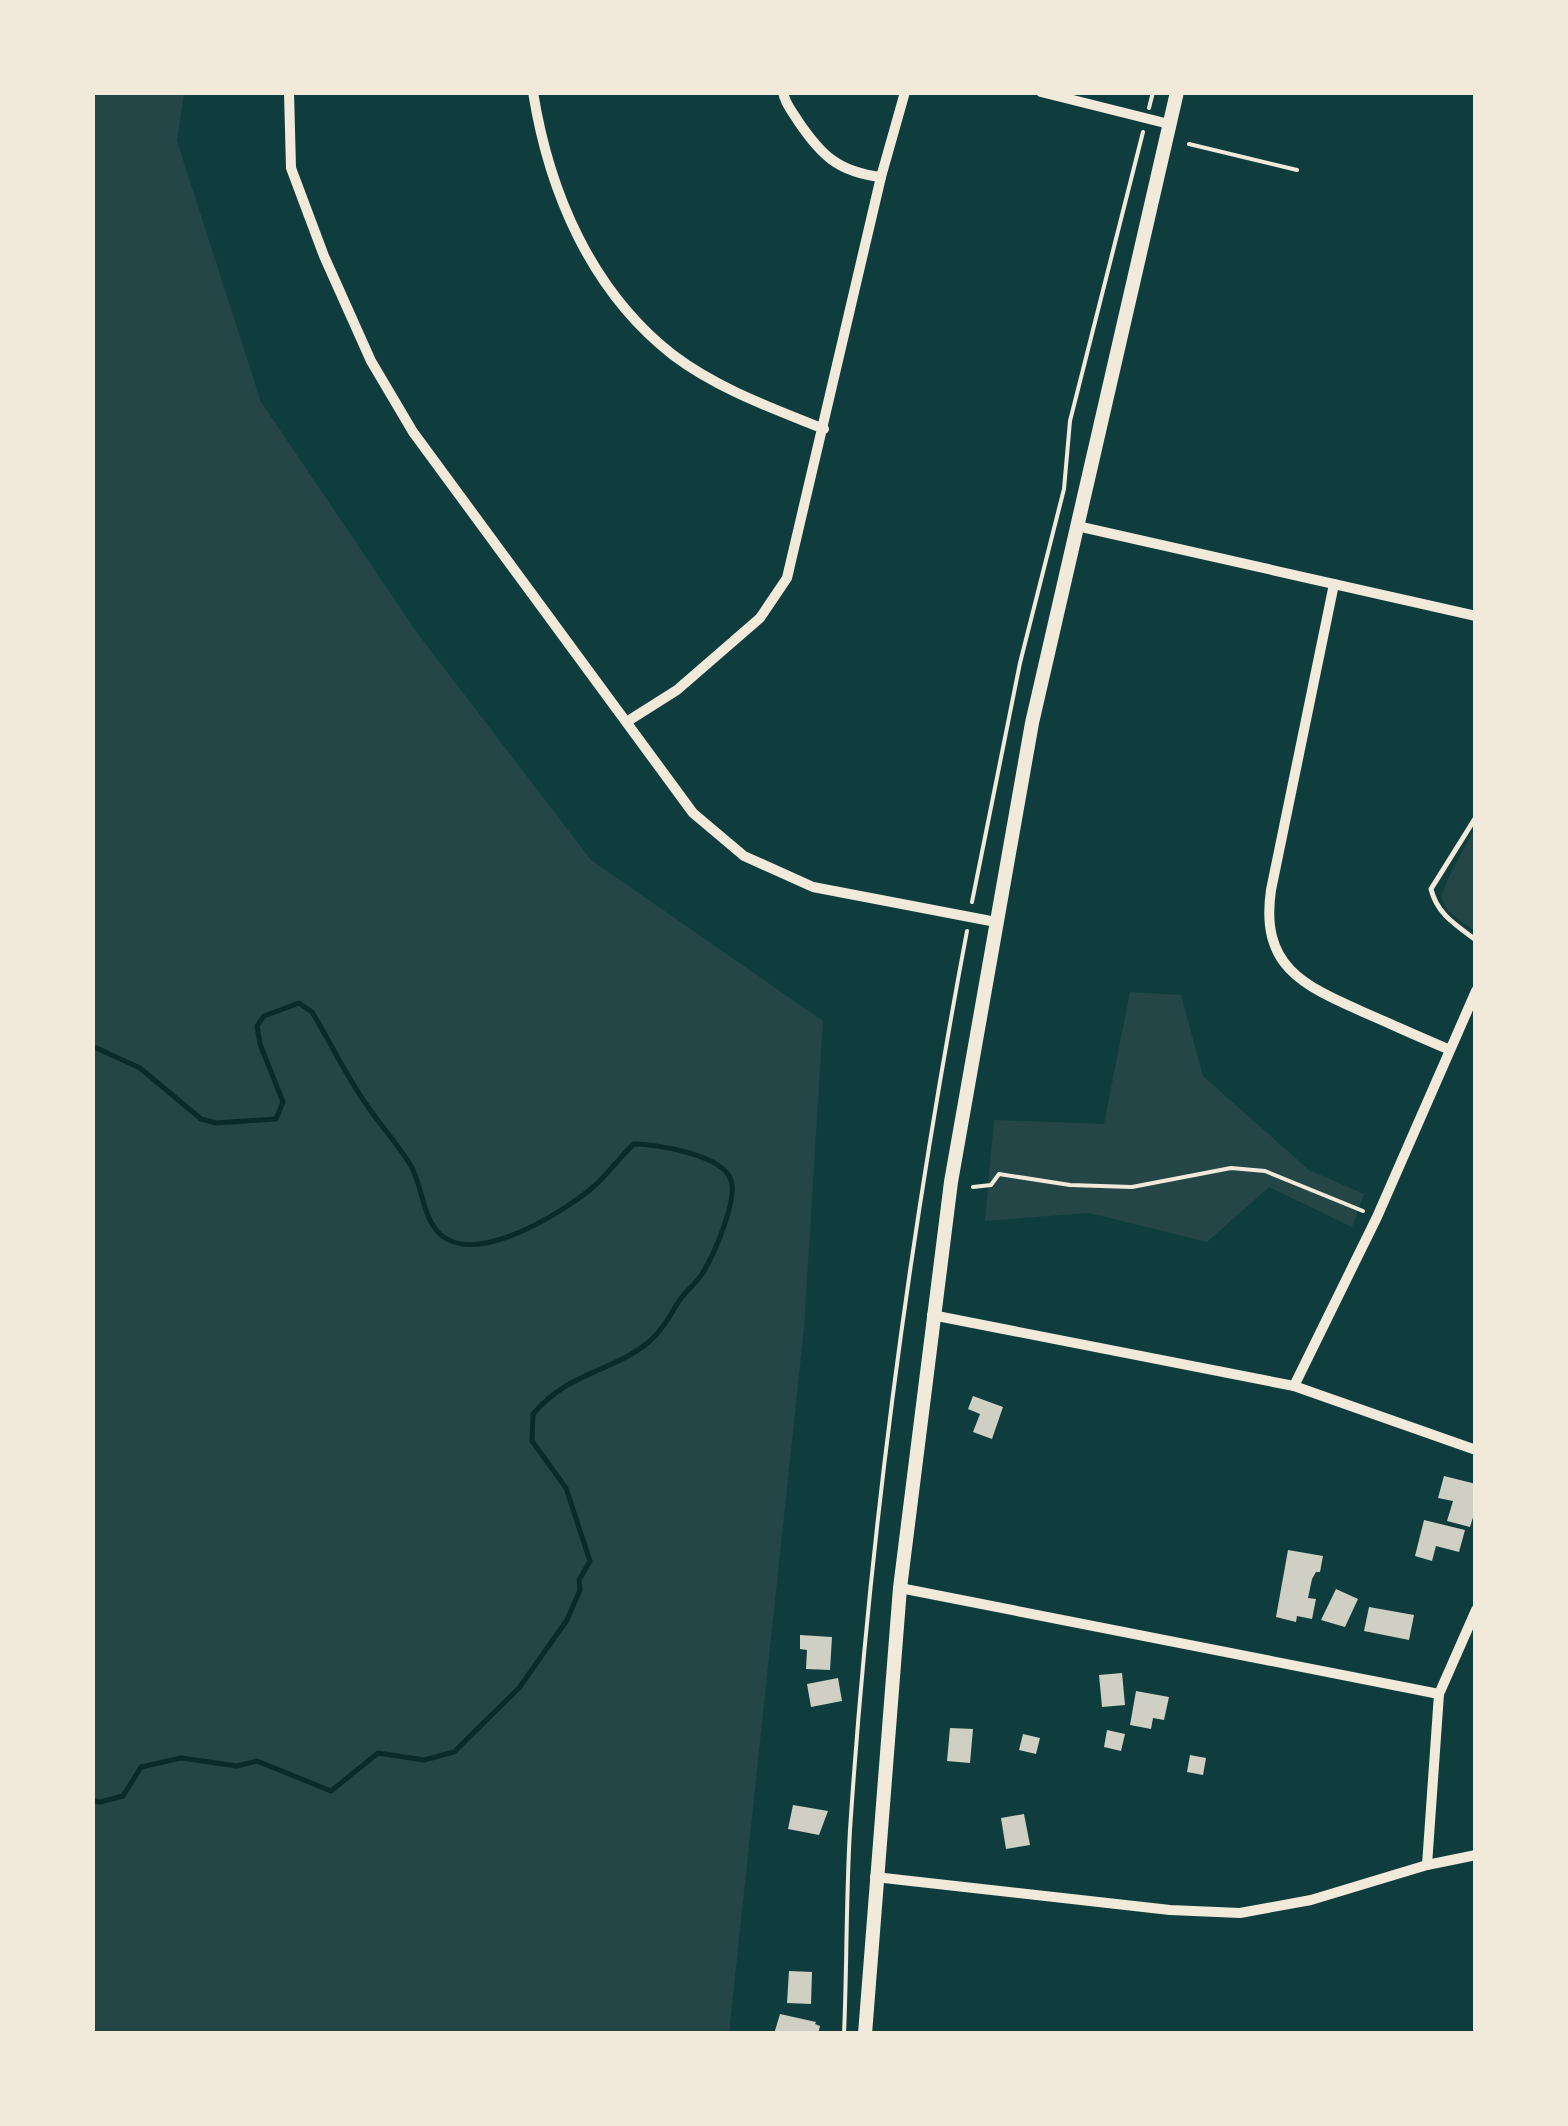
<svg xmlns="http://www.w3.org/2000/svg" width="1568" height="2126" viewBox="0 0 1568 2126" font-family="'Fira Sans',sans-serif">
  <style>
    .green { fill: #244646 }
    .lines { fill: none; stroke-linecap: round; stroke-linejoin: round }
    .stream { stroke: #0a2a2b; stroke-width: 5 }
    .building { fill: #cfcfc3 }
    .path { stroke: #f1e9da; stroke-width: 4 }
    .service { stroke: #f1e9da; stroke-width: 5 }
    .minor { stroke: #f1e9da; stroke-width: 10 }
    .tertiary { stroke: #f1e9da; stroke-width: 14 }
  </style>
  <rect width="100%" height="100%" fill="#0f3d3e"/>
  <!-- green -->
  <g class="green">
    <path d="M 92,93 L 184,93 L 177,141 L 261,402 L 418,634 L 591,860 L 823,1021 L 804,1328 L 729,2033 L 93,2033 Z"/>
    <path d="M 1475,828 L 1476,929 L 1472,929 L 1448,911 L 1441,897 L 1449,877 Z"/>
    <path d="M 1130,992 L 1181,995 L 1203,1076 L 1309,1170 L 1364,1194 L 1352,1227 L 1269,1187 L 1207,1242 L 1089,1213 L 985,1221 L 994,1120 L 1104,1124 Z"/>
  </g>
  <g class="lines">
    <!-- stream -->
    <path class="stream" d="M 92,1046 L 140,1068 L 201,1119 L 216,1123 L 276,1119 L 283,1102 L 260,1044 L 257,1026 L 264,1016 L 299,1003 L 312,1012 C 331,1043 345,1074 366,1104 C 380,1125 398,1144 411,1166 C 423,1187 422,1218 441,1235 C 477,1266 562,1213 592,1188 C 608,1175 619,1157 634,1144 C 657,1144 723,1155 731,1180 C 738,1200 713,1257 702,1274 C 695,1285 683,1293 677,1304 C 669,1318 662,1330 650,1341 C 612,1373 571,1370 533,1414 L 532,1441 L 566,1488 L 590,1561 L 579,1580 L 580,1590 L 567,1620 L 519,1688 L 454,1752 L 424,1760 L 378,1753 L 331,1791 L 257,1761 L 237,1766 L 181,1758 L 141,1767 L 123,1796 L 100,1802 L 92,1800"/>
  </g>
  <!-- building -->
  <g class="building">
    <path d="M 973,1396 L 1003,1407 L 992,1439 L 973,1432 L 980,1414 L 968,1409 Z"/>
    <path d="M 1444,1476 L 1476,1484 L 1476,1508 L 1470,1527 L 1447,1521 L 1453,1501 L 1438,1498 Z"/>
    <path d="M 1424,1520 L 1465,1530 L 1459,1552 L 1436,1546 L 1432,1561 L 1415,1556 Z"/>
    <path d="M 1288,1550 L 1323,1556 L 1320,1572 L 1316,1572 L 1312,1579 L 1308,1598 L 1316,1599 L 1312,1619 L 1297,1616 L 1296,1622 L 1276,1617 Z"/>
    <path d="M 1336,1589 L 1358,1599 L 1345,1627 L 1321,1620 Z"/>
    <path d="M 1369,1607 L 1414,1615 L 1409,1640 L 1364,1631 Z"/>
    <path d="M 800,1635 L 832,1637 L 830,1670 L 806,1669 L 807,1650 L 800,1649 Z"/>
    <path d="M 1122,1673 L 1125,1705 L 1102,1707 L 1099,1675 Z"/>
    <path d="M 838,1678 L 842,1701 L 811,1707 L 807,1684 Z"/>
    <path d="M 1136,1691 L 1169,1697 L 1164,1720 L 1153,1718 L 1151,1729 L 1130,1725 Z"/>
    <path d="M 950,1728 L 973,1729 L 970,1763 L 947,1761 Z"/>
    <path d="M 1107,1730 L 1125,1734 L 1121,1751 L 1104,1747 Z"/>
    <path d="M 1023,1734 L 1040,1738 L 1036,1754 L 1019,1750 Z"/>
    <path d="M 1190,1755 L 1206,1758 L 1203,1775 L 1187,1772 Z"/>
    <path d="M 793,1805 L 828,1811 L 819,1835 L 788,1829 Z"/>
    <path d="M 1024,1814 L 1030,1845 L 1006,1849 L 1001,1818 Z"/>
    <path d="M 789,1971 L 812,1972 L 811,2004 L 787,2003 Z"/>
    <path d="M 780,2014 L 816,2022 L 815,2024 L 820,2026 L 818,2034 L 774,2034 Z"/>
  </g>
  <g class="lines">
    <!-- path -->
    <g class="path">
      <path d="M 1149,108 L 1153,92"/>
      <path d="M 1189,144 L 1297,170"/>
      <path d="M 972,902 L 1020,663 L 1064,489 L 1070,421 L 1143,132"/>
      <path d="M 973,1187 L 991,1185 L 999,1174 L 1070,1185 L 1132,1187 L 1231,1168 L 1265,1171 L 1363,1211"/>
      <path d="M 844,2034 C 847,1966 846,1898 850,1830 C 870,1529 911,1228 967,931"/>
    </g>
    <!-- service -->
    <path class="service" d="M 1476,817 L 1431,889 C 1437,914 1456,925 1476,940"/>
    <!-- minor -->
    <g class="minor">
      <path d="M 289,92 L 291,168 L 324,256 L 371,361 L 413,432 L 693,813 L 744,856 L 813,887 L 996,922"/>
      <path d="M 533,92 C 549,192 591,291 673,355 C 718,389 772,408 824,429"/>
      <path d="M 783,92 C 785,104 792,111 798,121 C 821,155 838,172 881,177"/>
      <path d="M 1041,92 L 1169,124"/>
      <path d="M 1077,526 L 1476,616"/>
      <path d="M 1334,584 L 1271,890 C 1260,966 1302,985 1363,1012 C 1391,1024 1419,1037 1448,1049"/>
      <path d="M 628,721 L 677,690 L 760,618 L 787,578 L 881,177 L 905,92"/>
      <path d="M 932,1315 L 1294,1386 L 1476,1450"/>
      <path d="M 1294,1386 L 1377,1217 L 1476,991"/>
      <path d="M 900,1588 L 1439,1694"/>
      <path d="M 1427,1865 L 1439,1694 L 1476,1610"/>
      <path d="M 875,1877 L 1170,1910 L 1240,1913 L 1311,1900 L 1427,1865 L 1476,1855"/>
    </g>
    <!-- tertiary -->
    <path class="tertiary" d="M 865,2034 L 900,1588 L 951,1182 L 1032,723 L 1177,92"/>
  </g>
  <!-- border -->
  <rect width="1568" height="2126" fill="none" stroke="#f1e9da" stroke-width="190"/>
</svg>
